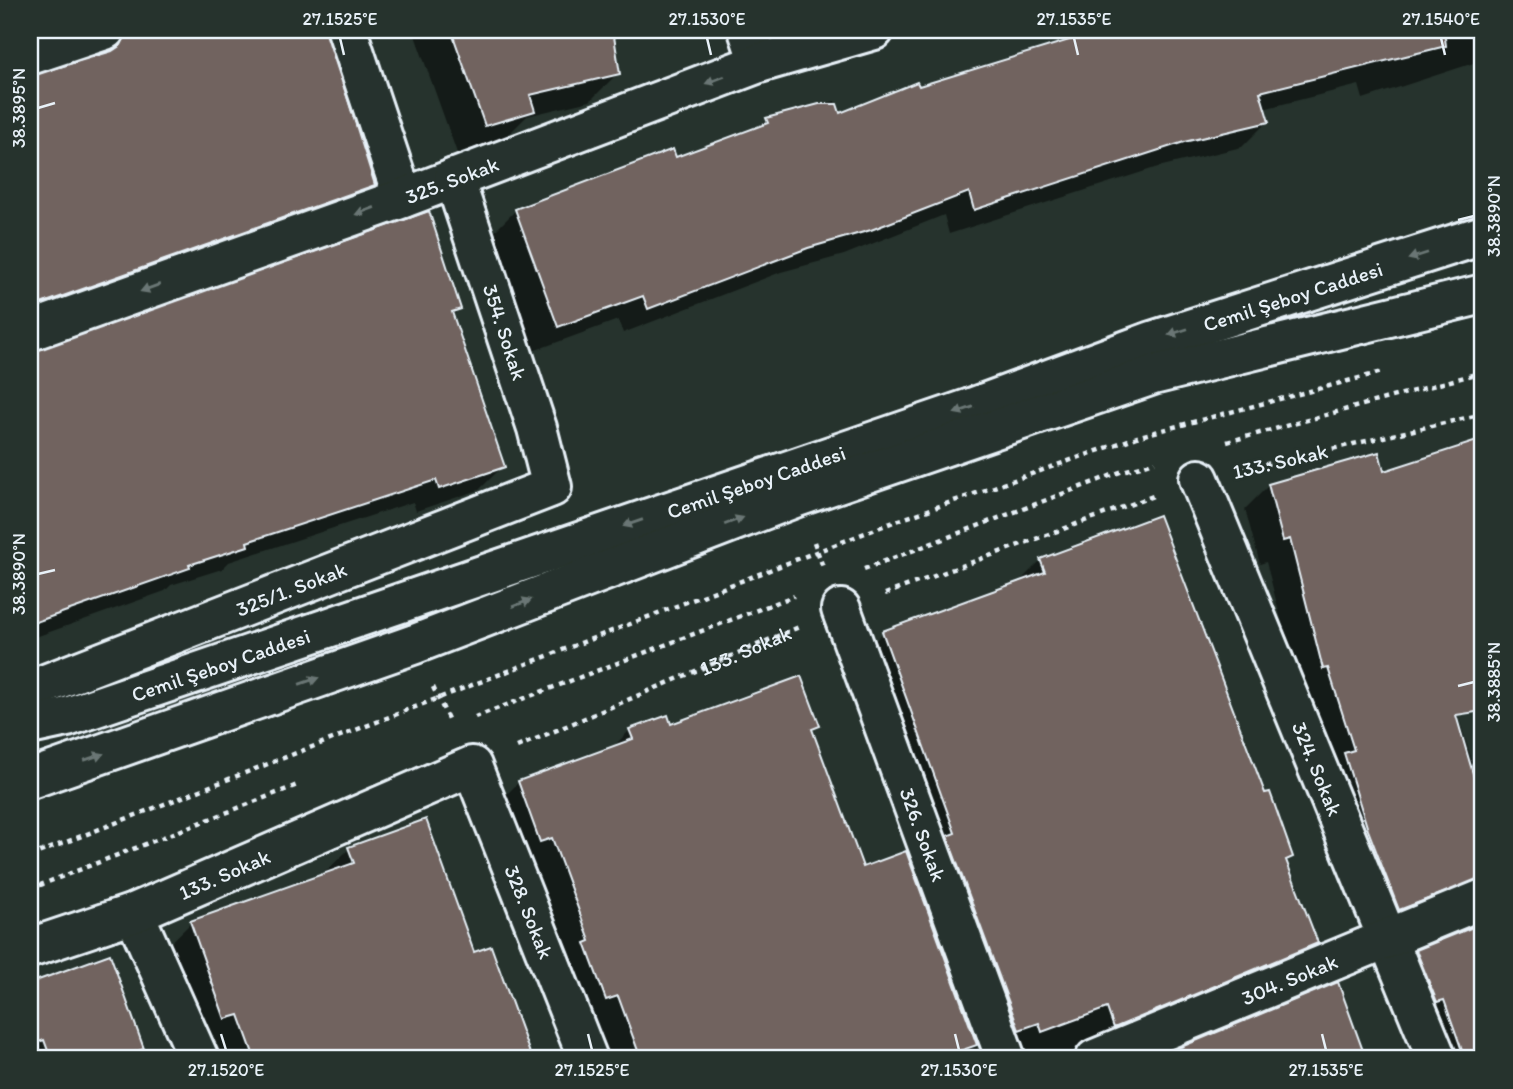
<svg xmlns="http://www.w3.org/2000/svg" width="1513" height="1089" viewBox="0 0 1513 1089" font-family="Itim,sans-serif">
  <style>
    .shadow { fill: #0007 }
    .building { fill: #71645f; stroke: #e8f1f8; stroke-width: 2 }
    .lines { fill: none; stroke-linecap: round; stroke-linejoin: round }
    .minor-casing { stroke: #e8f1f8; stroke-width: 44 }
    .major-casing { stroke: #e8f1f8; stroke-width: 44 }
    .path { stroke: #e8f1f8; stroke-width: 4.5; stroke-dasharray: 5 5; stroke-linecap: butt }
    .minor { stroke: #26332d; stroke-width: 38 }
    .major { stroke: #26332d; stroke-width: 38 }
    .oneway { fill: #6a7674 }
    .ticks { fill: none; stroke: #e8f1f8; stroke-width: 2.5 }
    .labels { text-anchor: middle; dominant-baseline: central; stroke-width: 6; stroke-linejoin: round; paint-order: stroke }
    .street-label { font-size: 21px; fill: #e8f1f8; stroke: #26332d }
    .neatline { fill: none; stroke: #e8f1f8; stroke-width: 2.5 }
    .ticks-label { font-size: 18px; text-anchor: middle; fill: #e8f1f8 }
  </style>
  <rect width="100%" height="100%" fill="#26332d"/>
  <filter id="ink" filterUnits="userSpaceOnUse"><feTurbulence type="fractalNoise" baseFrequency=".0143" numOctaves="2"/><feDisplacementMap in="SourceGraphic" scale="14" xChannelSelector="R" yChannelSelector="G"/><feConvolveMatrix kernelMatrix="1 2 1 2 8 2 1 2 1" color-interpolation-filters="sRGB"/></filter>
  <g filter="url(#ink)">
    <!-- shadow -->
    <g class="shadow">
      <path d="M 30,30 L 358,30 L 338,36 L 324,32 L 373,184 L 350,208 L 30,322 L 30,78 L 103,55 L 103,48 L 30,46 Z"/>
      <path d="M 413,30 L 611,30 L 618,73 L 590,101 L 527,116 L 505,138 L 457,153 Z"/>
      <path d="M 745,30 L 823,30 L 752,53 Z"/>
      <path d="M 1097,30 L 1483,30 L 1483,60 L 1363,99 L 1359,85 L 1263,109 L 1267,122 L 1242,147 L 1158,167 L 949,234 L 944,215 L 844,255 L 781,272 L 623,333 L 618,320 L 533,351 L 491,235 L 516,210 L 675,159 L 759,128 L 767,120 L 835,101 L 838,115 L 1093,34 Z"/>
      <path d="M 459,309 L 452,316 L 503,466 L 479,490 L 416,511 L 413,502 L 229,562 L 222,569 L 171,585 L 165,591 L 30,639 L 30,354 Z"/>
      <path d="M 1483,440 L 1483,624 L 1431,473 L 1454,450 Z"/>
      <path d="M 1376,455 L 1478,780 L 1483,778 L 1483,1059 L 1434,1059 L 1393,975 L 1417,952 L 1481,925 L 1480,915 L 1376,932 L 1300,692 L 1266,562 L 1260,564 L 1245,509 L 1269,485 Z"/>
      <path d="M 1041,560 L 1264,795 L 1291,857 L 1286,863 L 1316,943 L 1286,973 L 1077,1059 L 989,1059 L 853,662 L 883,633 L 1017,584 Z"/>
      <path d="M 818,725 L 811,732 L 862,869 L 905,853 L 981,1059 L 600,1059 L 489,812 L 519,782 L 611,749 L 630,730 Z"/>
      <path d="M 349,849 L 473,954 L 490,948 L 530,1059 L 216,1059 L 162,951 L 191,923 L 321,876 Z"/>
      <path d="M 109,956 L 147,1059 L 30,1059 L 30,985 Z"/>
      <path d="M 1337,985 L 1364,1059 L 1156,1059 Z"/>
    </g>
    <!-- building -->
    <g class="building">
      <path d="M 141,30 L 326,30 L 375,185 L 35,306 L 30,292 L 30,76 L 112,51 L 121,45 L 126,35 Z"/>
      <path d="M 451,30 L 613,30 L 620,74 L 530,95 L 535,111 L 485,126 Z"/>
      <path d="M 1102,30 L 1444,30 L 1446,46 L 1260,92 L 1269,122 L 1184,142 L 974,210 L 969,192 L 871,230 L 808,248 L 648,309 L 643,296 L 558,327 L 515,209 L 673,149 L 676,157 L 768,123 L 766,118 L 819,104 L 837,104 L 840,113 L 917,82 L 919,86 Z"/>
      <path d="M 429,211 L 461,309 L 452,312 L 505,467 L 439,489 L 436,480 L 247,542 L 248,546 L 189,565 L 190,568 L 30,624 L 30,352 Z"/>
      <path d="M 1483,439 L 1483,711 L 1456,715 L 1483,808 L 1483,878 L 1399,910 L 1368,830 L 1344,753 L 1354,750 L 1328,668 L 1323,669 L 1290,539 L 1283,541 L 1268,484 L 1379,452 L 1384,471 Z"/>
      <path d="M 1159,515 L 1265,793 L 1270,792 L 1293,857 L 1286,860 L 1318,943 L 1114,1028 L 1107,1008 L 1042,1032 L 1039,1023 L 1019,1030 L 947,836 L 955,833 L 882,631 L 1045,572 L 1040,559 Z"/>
      <path d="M 801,676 L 820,726 L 812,729 L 863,867 L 906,851 L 977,1045 L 937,1059 L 641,1059 L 618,996 L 606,1000 L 585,943 L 590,941 L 552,838 L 540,842 L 518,781 L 633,739 L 629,729 L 668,715 L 671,724 Z"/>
      <path d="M 426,819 L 474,952 L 491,946 L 532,1059 L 255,1059 L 239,1015 L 225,1019 L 190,921 L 354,863 L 348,847 Z"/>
      <path d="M 1483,923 L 1483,1059 L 1465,1059 L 1444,1000 L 1437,1002 L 1416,950 Z"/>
      <path d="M 110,954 L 144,1049 L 115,1059 L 51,1059 L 44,1040 L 30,1045 L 30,983 Z"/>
      <path d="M 1338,982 L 1366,1059 L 1152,1059 Z"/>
    </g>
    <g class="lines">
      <defs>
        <g id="minor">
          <path d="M 347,30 L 403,198"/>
          <path d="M 748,30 L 759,63"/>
          <path d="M 30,55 L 105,30"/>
          <path id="s2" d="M 30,331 L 403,198 L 759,63 L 874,30"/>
          <path id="s3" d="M 1199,479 L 1437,1059"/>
          <path id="s4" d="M 841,609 L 1006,1059"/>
          <path id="s5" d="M 30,690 L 552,487 L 537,428 L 454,178"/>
          <path d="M 134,913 L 199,1059"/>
          <path id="s6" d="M 30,948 L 134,913 L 472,766 L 588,1059"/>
          <path id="s7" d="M 1095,1059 L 1483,899"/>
        </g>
        <g id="major">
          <path id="s8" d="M 30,725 L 67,717 L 971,408 L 1152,341 L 1483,235"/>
          <path d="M 30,779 L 415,644 L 797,497 L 1153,375 L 1483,294"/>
        </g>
      </defs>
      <!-- minor casing -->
      <use href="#minor" class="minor-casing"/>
      <!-- major casing -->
      <use href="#major" class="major-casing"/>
      <!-- path -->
      <g class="path">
        <path d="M 1227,442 L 1483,372"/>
        <path d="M 1245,469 L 1483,414"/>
        <path d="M 814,542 L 823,567"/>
        <path d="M 864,569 L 1123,471 L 1155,462"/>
        <path d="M 885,594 L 1156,495"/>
        <path d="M 433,687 L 450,723"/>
        <path d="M 475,717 L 794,596"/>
        <path id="s1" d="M 517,747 L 799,627"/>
        <path d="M 30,856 L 891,523 L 1140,436 L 1382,372"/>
        <path d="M 30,889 L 300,784"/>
      </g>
      <!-- minor -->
      <use href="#minor" class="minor"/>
      <!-- major -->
      <use href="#major" class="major"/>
    </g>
    <!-- one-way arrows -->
    <defs><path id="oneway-solid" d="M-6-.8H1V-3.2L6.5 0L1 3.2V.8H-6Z" transform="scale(1.75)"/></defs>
    <g class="oneway">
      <use href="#oneway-solid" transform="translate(715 80) rotate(159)"/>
      <use href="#oneway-solid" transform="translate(365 211) rotate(160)"/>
      <use href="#oneway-solid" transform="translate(1418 256) rotate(162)"/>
      <use href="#oneway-solid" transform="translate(150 288) rotate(160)"/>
      <use href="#oneway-solid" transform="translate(1178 332) rotate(162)"/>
      <use href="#oneway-solid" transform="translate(964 410) rotate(161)"/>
      <use href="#oneway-solid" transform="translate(734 521) rotate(-21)"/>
      <use href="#oneway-solid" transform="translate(633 523) rotate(161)"/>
      <use href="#oneway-solid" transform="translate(522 603) rotate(-21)"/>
      <use href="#oneway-solid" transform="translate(309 681) rotate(-19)"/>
      <use href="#oneway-solid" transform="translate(94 757) rotate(-19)"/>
    </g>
  </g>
  <!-- ticks -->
  <path class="ticks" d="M 340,38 L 344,55M 707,38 L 711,55M 1074,38 L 1078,55M 1441,38 L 1445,55M 38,108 L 55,103M 1458,220 L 1474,216M 38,574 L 55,570M 1458,686 L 1474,682M 221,1034 L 226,1050M 588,1034 L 592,1050M 955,1034 L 959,1050M 1322,1034 L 1326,1050"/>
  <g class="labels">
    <!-- street labels -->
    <g class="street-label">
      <text stroke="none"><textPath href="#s2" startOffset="448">325. Sokak</textPath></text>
      <text stroke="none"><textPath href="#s8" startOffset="1334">Cemil Şeboy Caddesi</textPath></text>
      <text transform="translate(505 332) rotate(72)">354. Sokak</text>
      <text transform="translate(1280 461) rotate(-13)">133. Sokak</text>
      <text stroke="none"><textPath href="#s8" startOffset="766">Cemil Şeboy Caddesi</textPath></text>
      <text stroke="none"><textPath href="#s5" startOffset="280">325/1. Sokak</textPath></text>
      <text stroke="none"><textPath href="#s1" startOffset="248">133. Sokak</textPath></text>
      <text stroke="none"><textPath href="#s8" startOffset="200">Cemil Şeboy Caddesi</textPath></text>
      <text stroke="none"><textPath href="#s3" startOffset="313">324. Sokak</textPath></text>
      <text stroke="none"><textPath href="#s4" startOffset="240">326. Sokak</textPath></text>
      <text stroke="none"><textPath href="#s6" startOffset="208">133. Sokak</textPath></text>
      <text stroke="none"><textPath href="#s6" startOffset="635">328. Sokak</textPath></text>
      <text stroke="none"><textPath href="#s7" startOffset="210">304. Sokak</textPath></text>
    </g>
  </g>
  <!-- margin -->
  <rect width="1513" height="1089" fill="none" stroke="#26332d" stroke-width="77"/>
  <rect x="38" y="38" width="1436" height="1012" class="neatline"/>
  <g class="ticks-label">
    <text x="340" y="25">27.1525°E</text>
    <text x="707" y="25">27.1530°E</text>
    <text x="1074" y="25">27.1535°E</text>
    <text x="1441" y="25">27.1540°E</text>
    <text transform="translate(19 108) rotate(-90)" y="6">38.3895°N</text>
    <text transform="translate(1494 216) rotate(-90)" y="6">38.3890°N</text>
    <text transform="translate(19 574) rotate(-90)" y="6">38.3890°N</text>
    <text transform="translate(1494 682) rotate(-90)" y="6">38.3885°N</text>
    <text x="226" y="1076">27.1520°E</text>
    <text x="592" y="1076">27.1525°E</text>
    <text x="959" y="1076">27.1530°E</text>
    <text x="1326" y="1076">27.1535°E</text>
  </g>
</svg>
